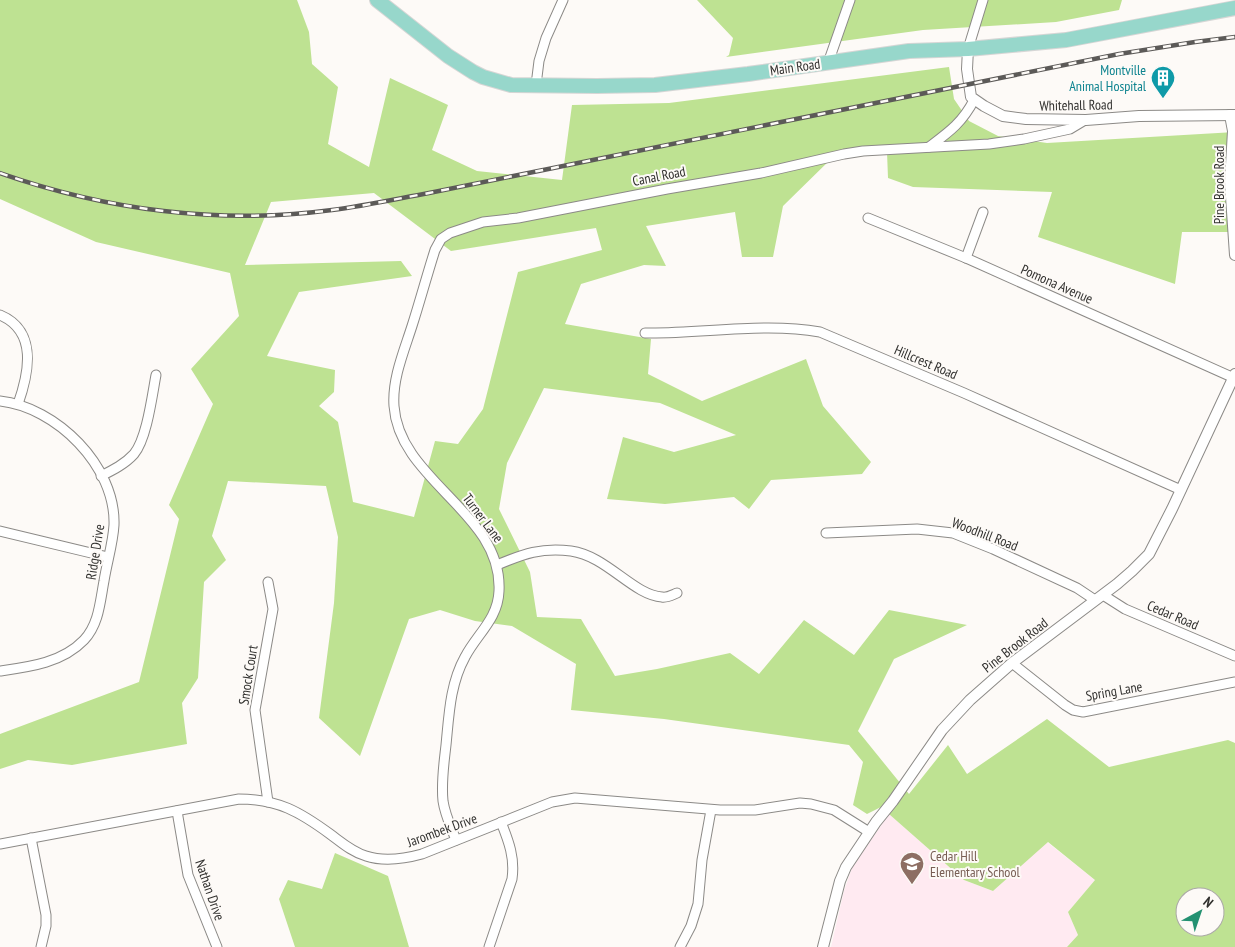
<svg xmlns="http://www.w3.org/2000/svg" width="1235" height="947" viewBox="0 0 1235 947" font-family="'PT Sans Narrow',sans-serif">
  <style>
    .education { fill: #ffeaf1 }
    .green { fill: #bee292; fill-rule: evenodd }
    .lines { fill: none; stroke-linecap: round; stroke-linejoin: round }
    .minor-casing { stroke: #8c8a87; stroke-width: 11 }
    .tertiary-casing { stroke: #8c8a87; stroke-width: 12 }
    .primary-casing { stroke: #d6d6d5; stroke-width: 16 }
    .minor { stroke: #fff; stroke-width: 9 }
    .tertiary { stroke: #fff; stroke-width: 10 }
    .primary { stroke: #97d7cb; stroke-width: 14 }
    .rail-casing { stroke: #5c5a58; stroke-width: 4.5 }
    .rail { stroke: #fdfaf7; stroke-width: 2.5; stroke-dasharray: 8; stroke-linecap: butt }
    .labels { text-anchor: middle; dominant-baseline: central; stroke-width: 4; stroke-linejoin: round; paint-order: stroke }
    .street-label { font-size: 14px; fill: #31302e; stroke: #fdfaf7 }
    .culture-label { font-size: 14px; fill: #0d838f; stroke: #fdfaf7; text-anchor: end }
    .education-label { font-size: 14px; fill: #785e54; stroke: #fdfaf7; text-anchor: start }
  </style>
  <rect width="100%" height="100%" fill="#fdfaf7"/>
  <!-- education -->
  <path class="education" d="M 889,814 L 964,880 L 993,891 L 1047,842 L 1095,880 L 1068,912 L 1078,935 L 1067,947 L 831,947 L 844,891 L 852,868 Z"/>
  <!-- green -->
  <g class="green">
    <path d="M 0,0 L 297,0 L 309,32 L 312,64 L 338,87 L 328,144 L 369,167 L 390,78 L 448,105 L 432,150 L 477,171 L 562,180 L 572,105 L 669,103 L 949,67 L 954,99 L 969,121 L 998,136 L 1047,143 L 1235,132 L 1233,232 L 1182,232 L 1175,284 L 1038,237 L 1052,192 L 913,187 L 888,178 L 887,152 L 834,156 L 783,206 L 773,257 L 742,257 L 735,212 L 646,226 L 666,266 L 644,265 L 581,284 L 565,324 L 651,339 L 648,374 L 702,401 L 806,359 L 823,406 L 871,462 L 862,474 L 771,480 L 749,509 L 734,497 L 665,504 L 607,499 L 623,437 L 674,452 L 736,435 L 660,403 L 544,388 L 507,463 L 499,509 L 530,572 L 537,617 L 581,619 L 615,676 L 657,669 L 730,653 L 759,674 L 804,620 L 854,655 L 889,610 L 967,625 L 894,659 L 858,731 L 909,794 L 948,745 L 967,774 L 1047,719 L 1109,767 L 1228,740 L 1235,743 L 1235,947 L 1067,947 L 1078,935 L 1068,912 L 1095,880 L 1048,842 L 993,891 L 964,880 L 881,807 L 867,814 L 853,805 L 863,762 L 849,745 L 664,719 L 571,710 L 576,664 L 512,626 L 475,621 L 440,610 L 409,619 L 360,756 L 319,718 L 334,603 L 338,537 L 326,486 L 228,481 L 212,536 L 226,560 L 204,582 L 198,678 L 182,703 L 187,744 L 72,765 L 28,760 L 0,769 L 0,734 L 139,682 L 179,519 L 169,505 L 213,404 L 191,369 L 239,316 L 230,273 L 96,242 L 0,199 ZM 374,193 L 451,251 L 596,228 L 602,250 L 518,272 L 483,409 L 458,444 L 435,441 L 414,517 L 353,502 L 338,422 L 319,406 L 334,392 L 335,370 L 267,356 L 299,292 L 412,276 L 401,261 L 245,265 L 271,202 ZM 1185,897 L 1215,897 L 1215,927 L 1185,927 Z"/>
    <path d="M 697,0 L 1122,0 L 1119,10 L 1056,22 L 923,30 L 726,57 L 729,55 L 733,38 Z"/>
    <path d="M 335,853 L 388,876 L 409,947 L 295,947 L 279,899 L 288,880 L 322,889 Z"/>
  </g>
  <g class="lines">
    <defs>
      <g id="minor">
        <path d="M 968,49 L 983,0"/>
        <path d="M 828,63 L 850,0"/>
        <path d="M 536,85 L 539,61 L 546,38 L 563,0"/>
        <path d="M 929,147 C 949,132 962,123 974,100"/>
        <path d="M 868,218 L 966,258 L 1234,378"/>
        <path d="M 966,258 L 983,212"/>
        <path d="M 0,315 C 38,331 29,373 18,404"/>
        <path d="M 645,333 C 702,334 764,322 820,332 L 964,393 L 1181,490"/>
        <path d="M 0,401 C 56,407 116,466 114,525 C 113,543 107,562 104,581 C 100,602 99,624 84,640 C 62,663 29,667 0,671"/>
        <path d="M 101,476 C 113,470 125,464 134,454 C 147,438 152,396 156,375"/>
        <path d="M 0,531 L 108,557"/>
        <path d="M 826,533 L 917,529 L 953,533 L 993,549 L 1077,588 L 1095,600"/>
        <path d="M 497,565 C 523,554 542,547 571,551 C 607,556 633,595 662,597 C 667,598 672,595 677,593"/>
        <path d="M 1103,595 L 1125,609 L 1235,656"/>
        <path d="M 1012,663 L 1065,705 L 1073,710 L 1083,712 L 1235,682"/>
        <path d="M 268,802 L 255,710 L 273,609 L 268,582"/>
        <path d="M 177,811 L 188,875 L 217,947"/>
        <path d="M 31,838 L 46,915 L 46,926 L 41,947"/>
        <path d="M 456,840 C 451,827 445,815 443,801 C 441,782 444,763 446,745 C 449,715 450,684 465,657 C 477,634 498,619 499,591 C 503,513 399,481 394,406 C 392,379 404,351 412,326 C 420,301 427,275 435,250 L 441,239 L 450,233 L 483,222 L 518,218 L 667,189 L 761,173 L 844,154 L 863,151 L 989,144 L 1024,139 L 1070,129 L 1085,120"/>
        <path d="M 0,844 L 239,799 C 278,799 300,812 330,834 C 341,842 352,852 366,856 C 384,862 404,859 422,854 L 552,802 L 575,798 L 720,810 L 755,810 L 800,803 L 811,804 L 834,810 L 869,832"/>
        <path d="M 489,947 L 512,879 C 515,858 509,842 501,822"/>
        <path d="M 680,947 L 691,926 L 698,904 L 702,860 L 711,810"/>
      </g>
      <g id="tertiary">
        <path d="M 968,49 L 967,69 L 971,97 L 984,106 L 1003,116 L 1026,119 L 1086,120 L 1139,116 L 1235,115"/>
        <path d="M 1230,115 L 1233,131 L 1230,182 L 1235,255"/>
        <path d="M 823,947 L 840,881 L 846,867 L 876,822 L 893,801 L 942,730 L 970,700 L 1012,663 L 1117,584 L 1132,571 L 1149,554 L 1172,509 L 1235,374"/>
      </g>
      <path id="primary" d="M 377,0 L 448,56 L 473,72 L 483,77 L 511,85 L 597,86 L 655,85 L 748,74 L 909,51 L 968,49 L 1066,40 L 1235,8"/>
    </defs>
    <!-- minor casing -->
    <use href="#minor" class="minor-casing"/>
    <!-- tertiary casing -->
    <use href="#tertiary" class="tertiary-casing"/>
    <!-- primary casing -->
    <use href="#primary" class="primary-casing"/>
    <!-- minor -->
    <use href="#minor" class="minor"/>
    <!-- tertiary -->
    <use href="#tertiary" class="tertiary"/>
    <!-- primary -->
    <use href="#primary" class="primary"/>
    <defs>
      <path id="rail" d="M 0,173 C 106,210 220,225 332,210 C 364,206 396,199 429,193 L 1119,54 L 1195,42 L 1235,37"/>
    </defs>
    <!-- rail casing -->
    <use href="#rail" class="rail-casing"/>
    <!-- rail -->
    <use href="#rail" class="rail"/>
  </g>
  <!-- icons -->
  <defs>
    <symbol id="building-pin" viewBox="-11 -11 22 30"><path d="M0 17L-7.5 6A9.5 9.5 0 1 1 7.5 6Z" fill="#0f9aa8" stroke="#fdfaf7"/><path d="M-4-6H4V6H1V3H-1V6H-4ZM-2.5-4.3h1.7v1.8h-1.7ZM.8-4.3h1.7v1.8H.8ZM-2.5-1h1.7V.8h-1.7ZM.8-1h1.7V.8H.8Z" fill="#fff"/></symbol>
    <symbol id="school-pin" viewBox="-11 -11 22 30"><path d="M0 17L-7.5 6A9.5 9.5 0 1 1 7.5 6Z" fill="#8d6e63" stroke="#fdfaf7"/><path d="M0-5L7-2L0 1L-7-2ZM-4 1L0 2.5L4 1V4Q0 6-4 4Z" fill="#fff"/></symbol>
  </defs>
  <g fill-rule="evenodd">
    <use href="#building-pin" x="1149" y="64" width="28" height="38"/>
    <use href="#school-pin" x="898" y="850" width="28" height="38"/>
  </g>
  <g class="labels">
    <!-- street labels -->
    <g class="street-label">
      <text transform="translate(795 67) rotate(-8)">Main Road</text>
      <text transform="translate(1076 105) rotate(-1)">Whitehall Road</text>
      <text transform="translate(659 176) rotate(-11)">Canal Road</text>
      <text transform="translate(1219 185) rotate(-90)">Pine Brook Road</text>
      <text transform="translate(1057 284) rotate(24)">Pomona Avenue</text>
      <text transform="translate(926 362) rotate(23)">Hillcrest Road</text>
      <text transform="translate(483 518) rotate(53)">Turner Lane</text>
      <text transform="translate(985 534) rotate(21)">Woodhill Road</text>
      <text transform="translate(95 552) rotate(-81)">Ridge Drive</text>
      <text transform="translate(1173 615) rotate(23)">Cedar Road</text>
      <text transform="translate(1015 645) rotate(-38)">Pine Brook Road</text>
      <text transform="translate(248 675) rotate(-81)">Smock Court</text>
      <text transform="translate(1114 691) rotate(-10)">Spring Lane</text>
      <text transform="translate(442 830) rotate(-20)">Jarombek Drive</text>
      <text transform="translate(210 890) rotate(71)">Nathan Drive</text>
    </g>
    <!-- culture labels -->
    <g class="culture-label">
      <text x="1146" y="70">Montville<tspan x="1146" dy="16">Animal Hospital</tspan></text>
    </g>
    <!-- education labels -->
    <g class="education-label">
      <text x="930" y="856">Cedar Hill<tspan x="930" dy="16">Elementary School</tspan></text>
    </g>
  </g>
  <!-- north arrow -->
  <g transform="translate(1200 912) rotate(40)"><circle r="24" fill="#fdfaf7" stroke="#aba9a7"/>
  <path d="M0-4L9 19L0 12L-9 19Z" fill="#249171"/>
  <text y="-8" font-size="14" font-weight="bold" text-anchor="middle" fill="#31302e">N</text>
  </g>
</svg>
